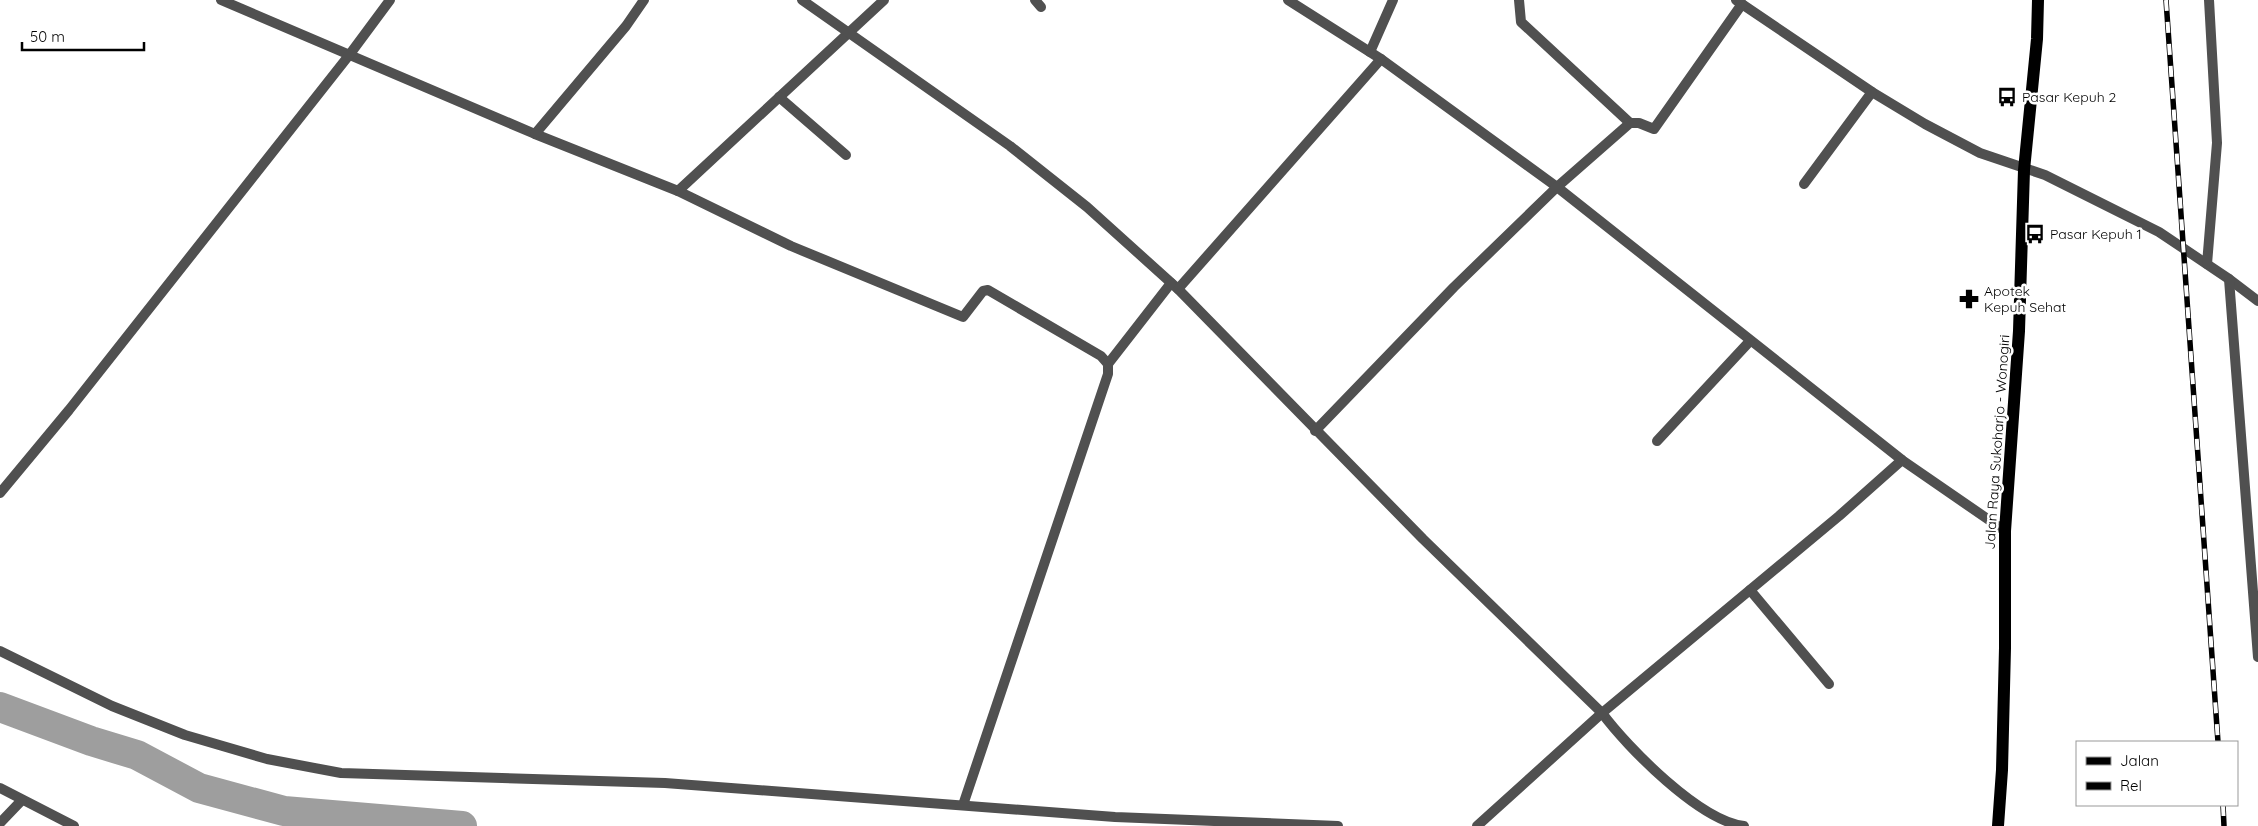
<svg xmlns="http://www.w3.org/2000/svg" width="2258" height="826" viewBox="0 0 2258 826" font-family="Quicksand,sans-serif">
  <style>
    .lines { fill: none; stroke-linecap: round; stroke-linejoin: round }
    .river { stroke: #9e9e9e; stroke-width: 30 }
    .street { stroke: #505050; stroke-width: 10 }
    .primary { stroke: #000; stroke-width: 12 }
    .rail-casing { stroke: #000; stroke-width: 5.5 }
    .rail { stroke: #fff; stroke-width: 4; stroke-dasharray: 11; stroke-linecap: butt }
    .labels { text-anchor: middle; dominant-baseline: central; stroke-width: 5; stroke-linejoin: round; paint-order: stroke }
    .poi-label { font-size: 14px; fill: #000; stroke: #fff; text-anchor: start }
    .street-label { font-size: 14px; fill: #000; stroke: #fff }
  </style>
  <rect width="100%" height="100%" fill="#fff"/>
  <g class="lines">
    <!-- river -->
    <path class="river" d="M 0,707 L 91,741 L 137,755 L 199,788 L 284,811 L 462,826"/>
    <!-- street -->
    <g class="street">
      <path d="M 221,0 L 535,134 L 678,191 L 884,0"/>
      <path d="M 802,0 L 1010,146 L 1087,207 L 1178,289 L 1423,539 L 1602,713 C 1628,748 1700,821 1744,826"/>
      <path d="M 1035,0 L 1041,7"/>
      <path d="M 1288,0 L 1381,59 L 1557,187 L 1902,460 L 2005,531"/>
      <path d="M 1519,0 L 1521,22 L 1630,123"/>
      <path d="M 1736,0 L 1872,92 L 1925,124 L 1980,153 L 2045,175 L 2159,232 L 2229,279 L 2258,301"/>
      <path d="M 1370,52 L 1393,0"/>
      <path d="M 779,97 L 846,155"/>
      <path d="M 535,134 L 626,26 L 644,0"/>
      <path d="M 1804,184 L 1872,92"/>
      <path d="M 678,191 L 791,246 L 963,317 L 983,291 L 988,290 L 1101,356 L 1108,364 L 1108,374 L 963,805"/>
      <path d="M 2207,264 L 2217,143 L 2209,0"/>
      <path d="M 2229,279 L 2258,657"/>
      <path d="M 1178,289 L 1381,59"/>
      <path d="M 1108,364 L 1171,283"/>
      <path d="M 1315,431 L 1454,287 L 1557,187 L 1630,123 L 1639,123 L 1654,129 L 1742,4"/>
      <path d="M 1657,441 L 1750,341"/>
      <path d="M 0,493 L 69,410 L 350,54 L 390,0"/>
      <path d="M 1750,590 L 1829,684"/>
      <path d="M 0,651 L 112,706 L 185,735 L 267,759 L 341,773 L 665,783 L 1115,817 L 1338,826"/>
      <path d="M 0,788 L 74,826"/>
      <path d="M 0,823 L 22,800"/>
      <path d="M 1477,826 L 1602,713 L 1839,516 L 1902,460"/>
    </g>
    <!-- primary -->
    <path class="primary" d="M 1998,826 L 2002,770 L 2005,648 L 2005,531 L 2019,331 L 2024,170 L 2037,39 L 2038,0"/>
    <defs>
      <g id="rail">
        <path d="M 2166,0 L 2218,742"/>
        <path d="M 2223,805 L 2224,826"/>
      </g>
    </defs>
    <!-- rail casing -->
    <use href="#rail" class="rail-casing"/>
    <!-- rail -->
    <use href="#rail" class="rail"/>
  </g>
  <!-- icons -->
  <defs>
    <symbol id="bus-bare" viewBox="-9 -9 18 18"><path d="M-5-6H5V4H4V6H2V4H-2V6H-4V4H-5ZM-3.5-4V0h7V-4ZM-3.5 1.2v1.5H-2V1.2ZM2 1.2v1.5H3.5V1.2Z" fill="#000" stroke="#fff" stroke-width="2.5" paint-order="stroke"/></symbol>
    <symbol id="pharmacy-bare" viewBox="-9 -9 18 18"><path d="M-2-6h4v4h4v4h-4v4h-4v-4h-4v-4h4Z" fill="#000" stroke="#fff" stroke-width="2.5" paint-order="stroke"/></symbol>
  </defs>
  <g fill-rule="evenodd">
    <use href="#bus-bare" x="1993" y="83" width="28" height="28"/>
    <use href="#bus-bare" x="2021" y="220" width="28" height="28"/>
    <use href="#pharmacy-bare" x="1955" y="285" width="28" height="28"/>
  </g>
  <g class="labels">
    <!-- poi labels -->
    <g class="poi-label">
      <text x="2022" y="97">Pasar Kepuh 2</text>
      <text x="2050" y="234">Pasar Kepuh 1</text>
      <text x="1984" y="291">Apotek<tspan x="1984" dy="16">Kepuh Sehat</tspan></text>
    </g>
    <!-- street labels -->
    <g class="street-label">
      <text transform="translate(1997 442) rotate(-86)">Jalan Raya Sukoharjo - Wonogiri</text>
    </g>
  </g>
  <!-- legend -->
  <rect x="2076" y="741" width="162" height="65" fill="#ffffff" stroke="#999999"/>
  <rect x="2086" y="757" width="25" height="8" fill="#000000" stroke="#999999"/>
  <text x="2120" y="766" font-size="15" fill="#000000">Jalan</text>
  <rect x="2086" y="782" width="25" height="8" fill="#000000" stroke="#999999"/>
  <text x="2120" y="791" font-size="15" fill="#000000">Rel</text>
  <!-- scale -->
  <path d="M22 42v8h122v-8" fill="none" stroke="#000000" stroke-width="2.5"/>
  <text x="30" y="42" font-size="15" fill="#000000" stroke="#ffffff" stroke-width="4" paint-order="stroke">50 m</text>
</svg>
